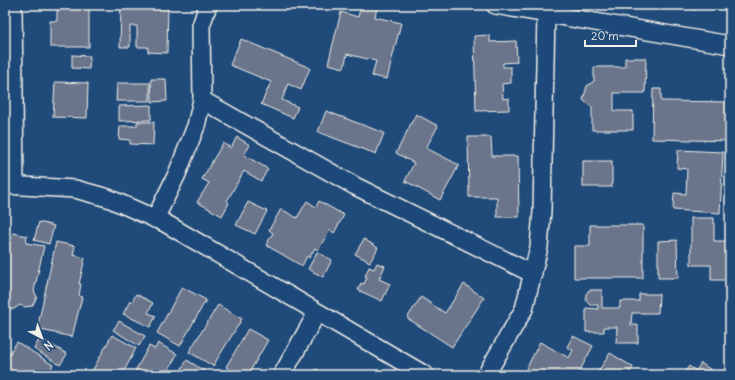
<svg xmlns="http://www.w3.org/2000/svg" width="735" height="380" viewBox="0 0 735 380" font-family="Delius,sans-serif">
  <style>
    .building { fill: #6b748b; stroke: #f4f1e8 }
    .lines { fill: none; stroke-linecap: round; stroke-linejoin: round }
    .street-casing { stroke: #f4f1e8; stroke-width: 20 }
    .street { stroke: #1f4a7a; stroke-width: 17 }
  </style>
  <rect width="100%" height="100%" fill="#1f4a7a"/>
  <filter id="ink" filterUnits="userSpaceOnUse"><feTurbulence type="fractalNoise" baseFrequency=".025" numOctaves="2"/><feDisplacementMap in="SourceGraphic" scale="8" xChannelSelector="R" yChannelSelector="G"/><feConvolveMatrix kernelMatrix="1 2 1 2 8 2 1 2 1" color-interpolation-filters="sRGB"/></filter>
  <g filter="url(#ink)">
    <!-- building -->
    <g class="building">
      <path d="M 57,5 L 89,5 L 89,47 L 50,47 L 50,21 L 57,21 Z"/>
      <path d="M 121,5 L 168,5 L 167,53 L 148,52 L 148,47 L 137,47 L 137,26 L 130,26 L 130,47 L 120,47 Z"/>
      <path d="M 361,5 L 377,7 L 375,17 L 401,23 L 387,79 L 372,76 L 376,61 L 347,54 L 344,68 L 328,64 L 341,12 L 358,17 Z"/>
      <path d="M 670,5 L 697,5 L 696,10 Z"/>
      <path d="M 490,35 L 490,42 L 516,41 L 517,62 L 503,63 L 503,67 L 511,67 L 511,83 L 502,84 L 503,99 L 509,98 L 509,110 L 476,111 L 474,36 Z"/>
      <path d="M 241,39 L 310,68 L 301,90 L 288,84 L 282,100 L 298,107 L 293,118 L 261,104 L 271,82 L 230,65 Z"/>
      <path d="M 72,55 L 90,56 L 89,69 L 72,68 Z"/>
      <path d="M 625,58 L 646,58 L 645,93 L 614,93 L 614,111 L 633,111 L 633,130 L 592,130 L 592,107 L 583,100 L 587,86 L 594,81 L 594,67 L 625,67 Z"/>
      <path d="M 151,79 L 166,79 L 167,101 L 152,102 Z"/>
      <path d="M 55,82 L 88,83 L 87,118 L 53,117 Z"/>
      <path d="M 117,83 L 150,83 L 150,101 L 116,101 Z"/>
      <path d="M 653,89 L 661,89 L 661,101 L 730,102 L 730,141 L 652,139 Z"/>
      <path d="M 151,105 L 151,120 L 119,121 L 119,106 Z"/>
      <path d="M 326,111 L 384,133 L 376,154 L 318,132 Z"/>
      <path d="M 416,114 L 438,126 L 426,148 L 459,165 L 440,200 L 405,181 L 414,163 L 396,153 Z"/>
      <path d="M 137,122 L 154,122 L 153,145 L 130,144 L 130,140 L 119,139 L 120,126 L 137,126 Z"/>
      <path d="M 237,137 L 250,145 L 244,155 L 268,169 L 261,181 L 244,171 L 227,201 L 229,203 L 222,216 L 197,202 L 209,183 L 202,179 L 223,143 L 231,148 Z"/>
      <path d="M 468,137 L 491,137 L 492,156 L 518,156 L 519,217 L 497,217 L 497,197 L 469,197 Z"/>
      <path d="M 678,150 L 723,152 L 720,213 L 673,210 L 674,193 L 686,194 L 687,169 L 677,168 Z"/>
      <rect x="583" y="161" width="29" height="26"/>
      <path d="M 307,201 L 316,207 L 319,201 L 344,215 L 334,233 L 330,230 L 318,250 L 315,248 L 309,258 L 307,256 L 302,266 L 266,245 L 273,233 L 269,230 L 281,209 L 297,218 Z"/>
      <path d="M 248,202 L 267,211 L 255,234 L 236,225 Z"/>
      <path d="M 691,218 L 714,218 L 714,241 L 730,241 L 730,280 L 711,280 L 711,265 L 691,265 Z"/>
      <path d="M 39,222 L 54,226 L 49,244 L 34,240 Z"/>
      <path d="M 590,225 L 643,225 L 643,278 L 574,278 L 574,246 L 590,246 Z"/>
      <path d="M 13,233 L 27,236 L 26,243 L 44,246 L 34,291 L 37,297 L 36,299 L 32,306 L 24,307 L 20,305 L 14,309 L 7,309 L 5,307 L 5,238 L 11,240 Z"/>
      <path d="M 364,239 L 378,248 L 370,262 L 355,254 Z"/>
      <path d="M 677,240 L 678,278 L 658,278 L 658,241 Z"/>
      <path d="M 56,242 L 75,246 L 73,255 L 85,258 L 79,284 L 81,284 L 79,296 L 82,297 L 72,337 L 37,329 Z"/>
      <path d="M 317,252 L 332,260 L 323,277 L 308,269 Z"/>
      <path d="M 377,263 L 385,266 L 379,279 L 390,284 L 382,301 L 358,290 L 361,283 L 364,284 L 367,277 L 365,276 L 369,267 L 374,269 Z"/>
      <path d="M 464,284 L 484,298 L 452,347 L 407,318 L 421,297 L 445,313 Z"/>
      <path d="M 182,287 L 206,300 L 180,346 L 157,333 Z"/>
      <path d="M 589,290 L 602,290 L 602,308 L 620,308 L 620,301 L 639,301 L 639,294 L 659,294 L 658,313 L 632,313 L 631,325 L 638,325 L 638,343 L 616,343 L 617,327 L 604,327 L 604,332 L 586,332 L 586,308 L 598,309 L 598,305 L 590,305 L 586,301 L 586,294 Z"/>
      <path d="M 136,294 L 153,303 L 148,313 L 156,316 L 150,327 L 123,314 L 130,301 L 132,302 Z"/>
      <path d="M 218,305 L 242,319 L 213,366 L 189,352 Z"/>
      <path d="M 119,321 L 145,336 L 139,346 L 113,330 Z"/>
      <path d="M 248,329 L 268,340 L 248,375 L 239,375 L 226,367 Z"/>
      <path d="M 112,335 L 136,348 L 122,375 L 90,375 Z"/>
      <path d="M 573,336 L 593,346 L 578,374 L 581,375 L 529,375 L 524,373 L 540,342 L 569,358 L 573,350 L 567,347 Z"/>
      <path d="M 40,338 L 67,354 L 60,365 L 34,349 Z"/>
      <path d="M 17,342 L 53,365 L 47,375 L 5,375 L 5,360 Z"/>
      <path d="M 158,343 L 177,354 L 166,375 L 133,375 L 149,346 L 155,349 Z"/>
      <path d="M 610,353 L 633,367 L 628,375 L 596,375 Z"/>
      <path d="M 187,360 L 209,374 L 208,375 L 189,375 L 181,370 Z"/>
      <path d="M 701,363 L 711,370 L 708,374 L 711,375 L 683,375 L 689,366 L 696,371 Z"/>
      <path d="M 55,369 L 62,372 L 60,375 L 51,375 Z"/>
      <path d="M 316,369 L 328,375 L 313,375 Z"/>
    </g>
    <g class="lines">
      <defs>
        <g id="street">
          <path d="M 13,5 L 15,185"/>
          <path d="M 495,5 L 730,45"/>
          <path d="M 202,100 L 355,186 L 533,274"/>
          <path d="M 5,185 L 75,189 L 108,198 L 165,223 L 425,375"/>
          <path d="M 155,219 L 177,174 L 196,126 L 202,100 L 201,26 L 208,5"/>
          <path d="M 282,375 L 317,313"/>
          <path d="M 486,375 L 524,309 L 539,247 L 542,211 L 546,14"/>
        </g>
      </defs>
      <!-- street casing -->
      <use href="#street" class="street-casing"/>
      <!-- street -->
      <use href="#street" class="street"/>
    </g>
  </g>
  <!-- margin -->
  <rect width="735" height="380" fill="none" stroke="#1f4a7a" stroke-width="20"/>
  <rect x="10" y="10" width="715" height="360" fill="none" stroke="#f4f1e8" stroke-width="1.5" filter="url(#ink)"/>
  <!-- north arrow -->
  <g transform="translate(42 338) rotate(139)" stroke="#1f4a7a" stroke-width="3" paint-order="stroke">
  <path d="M0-3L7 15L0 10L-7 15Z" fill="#f4f1e8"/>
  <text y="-6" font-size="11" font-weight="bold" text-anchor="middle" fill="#f4f1e8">N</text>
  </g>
  <!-- scale -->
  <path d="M585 40v6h51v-6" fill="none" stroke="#f4f1e8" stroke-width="2"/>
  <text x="591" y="40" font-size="12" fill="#f4f1e8" stroke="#1f4a7a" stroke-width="3" paint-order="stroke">20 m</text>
</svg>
